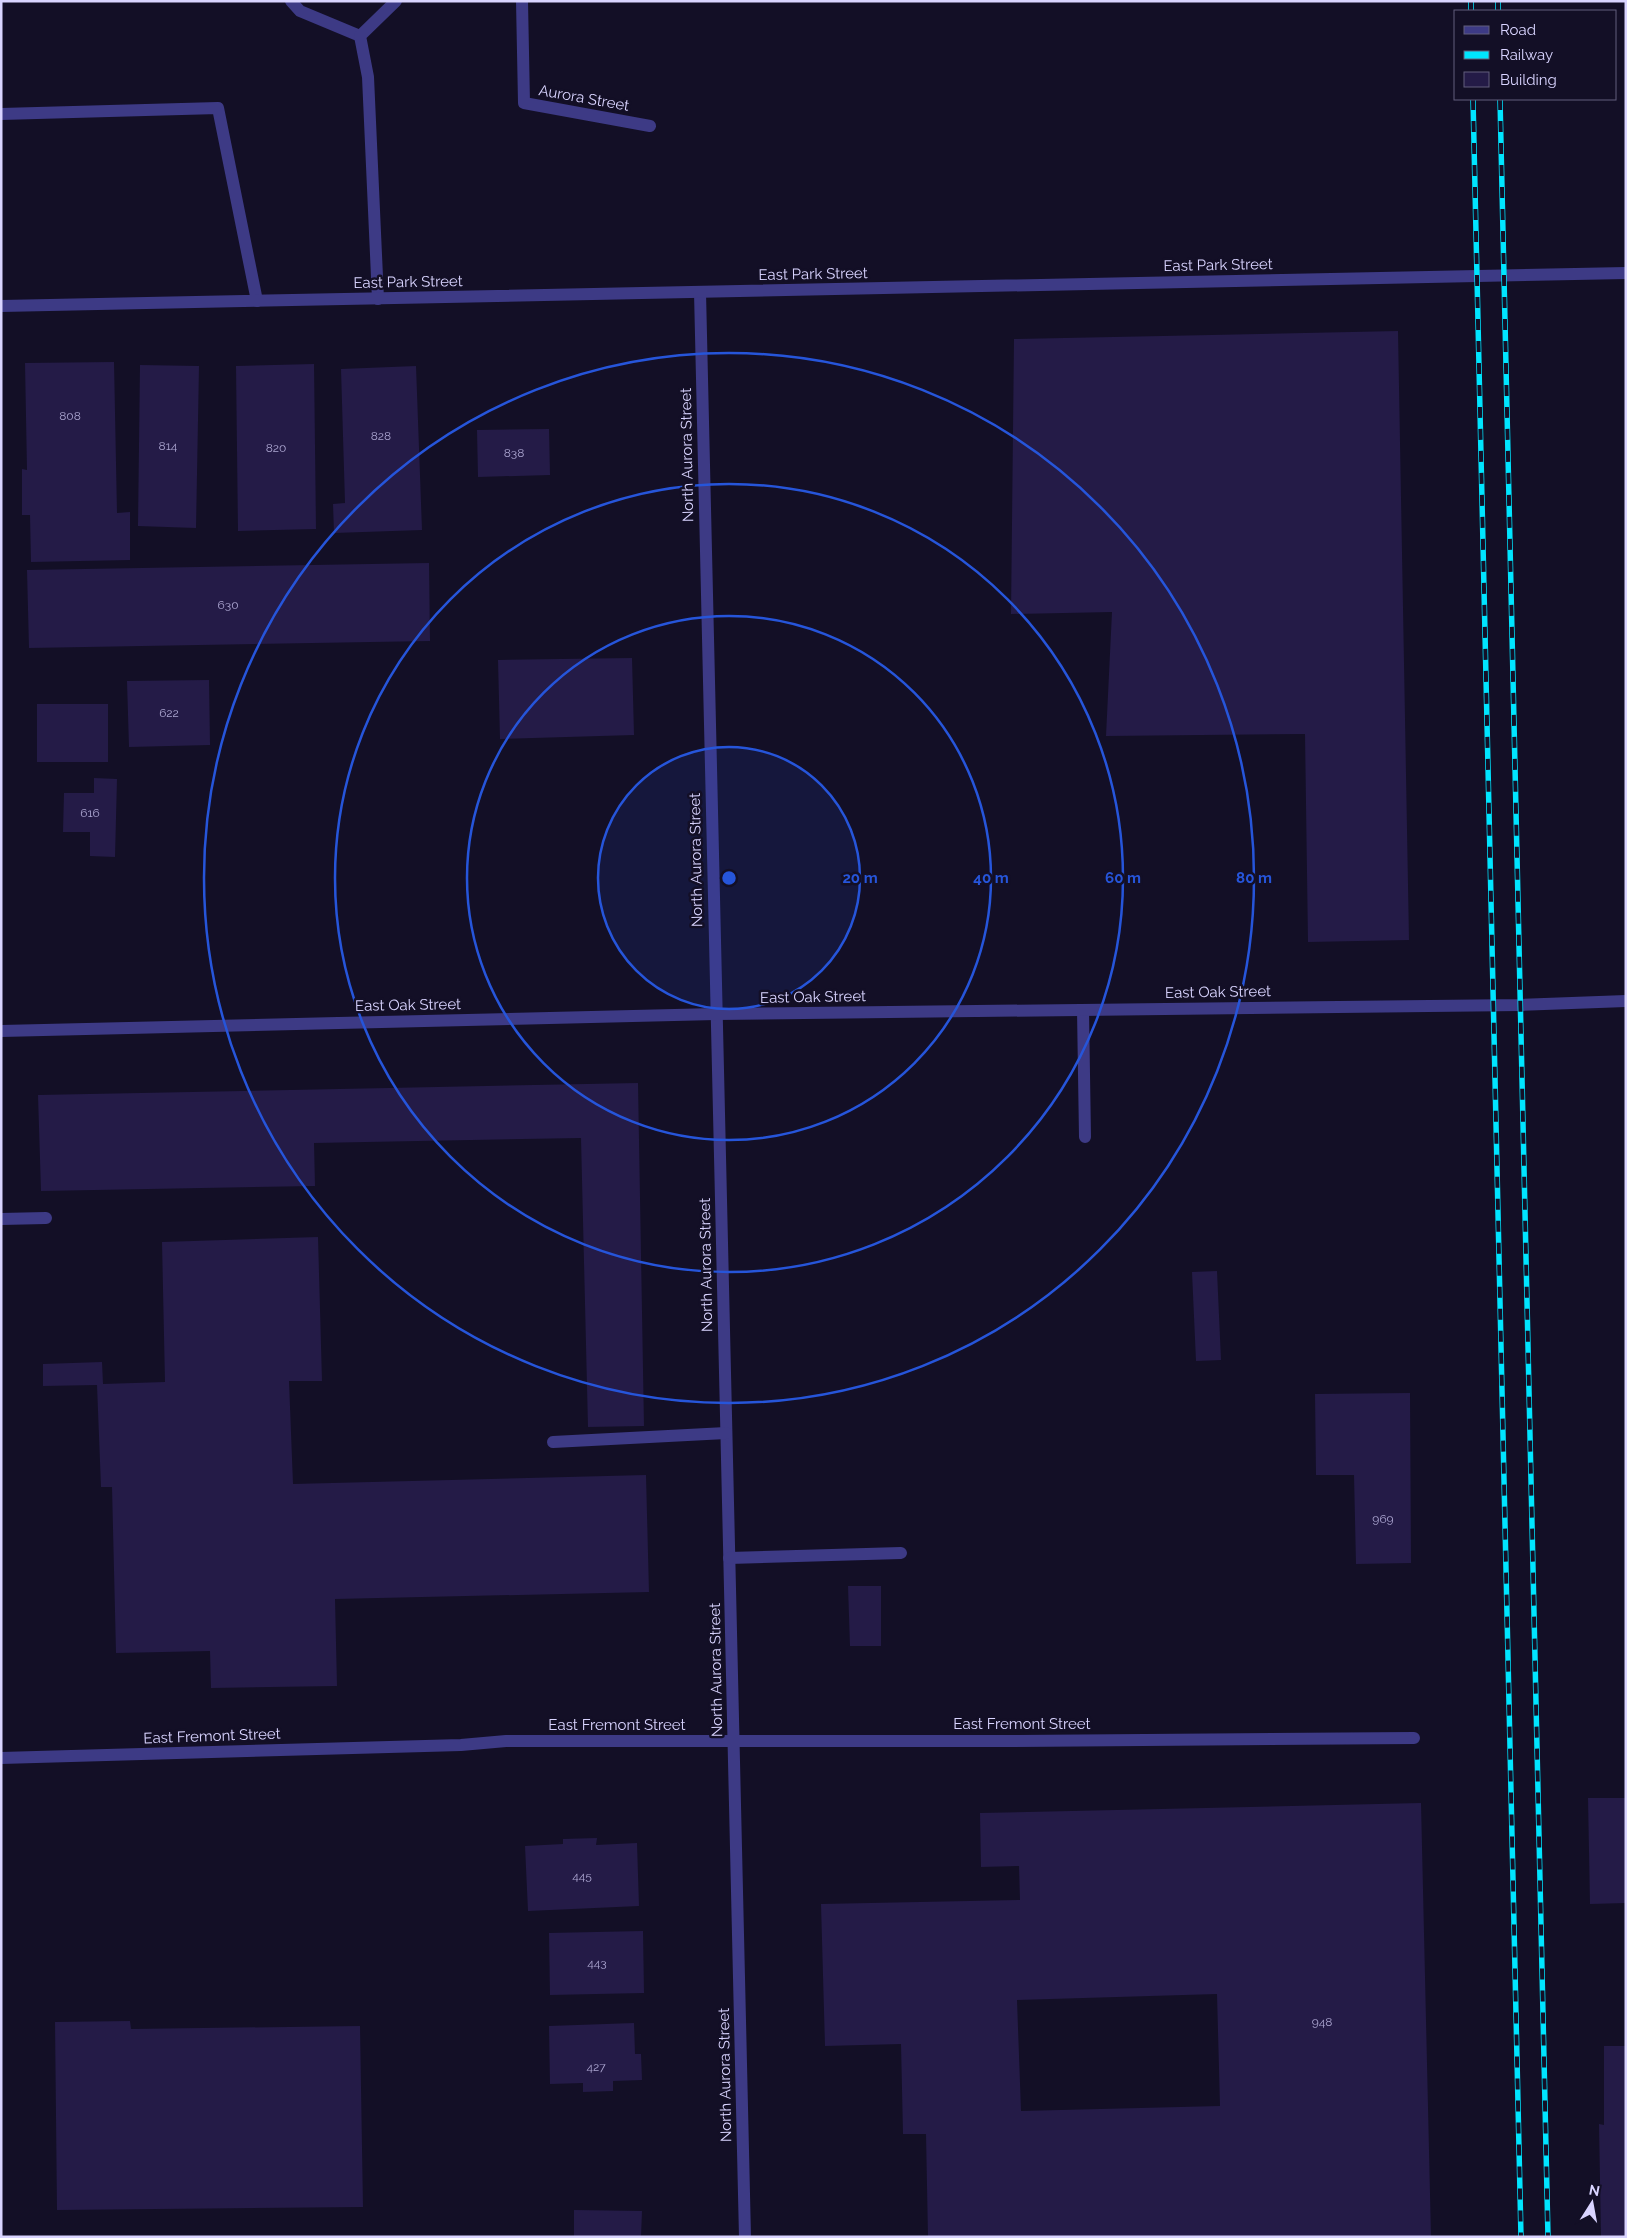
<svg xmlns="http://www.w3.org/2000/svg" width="1627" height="2238" viewBox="0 0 1627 2238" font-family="Raleway,sans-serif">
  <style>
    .building { fill: #241b47; fill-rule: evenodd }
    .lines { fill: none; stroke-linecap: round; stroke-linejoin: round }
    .minor { stroke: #3d3a85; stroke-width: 12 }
    .rail-casing { stroke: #00e5ff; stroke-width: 5.5 }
    .rail { stroke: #130f26; stroke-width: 4; stroke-dasharray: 11; stroke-linecap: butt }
    .ring { fill: none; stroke: #2655da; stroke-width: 2.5 }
    .labels { text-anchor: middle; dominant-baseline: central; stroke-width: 5; stroke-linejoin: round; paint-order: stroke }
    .number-label { font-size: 12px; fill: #aca6d1 }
    .street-label { font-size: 15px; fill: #d9d4ff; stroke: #130f26 }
    .centre { fill: #2655da; stroke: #130f26; stroke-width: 2.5 }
    .ring-label { font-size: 15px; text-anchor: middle; font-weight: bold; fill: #2655da; stroke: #130f26; stroke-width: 5; stroke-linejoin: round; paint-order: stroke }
  </style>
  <rect width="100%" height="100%" fill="#130f26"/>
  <!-- building -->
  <g class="building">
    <path d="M 1398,331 L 1409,940 L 1308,942 L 1305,734 L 1106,736 L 1112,612 L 1011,614 L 1014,339 Z"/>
    <path d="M 114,362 L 117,513 L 130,512 L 130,560 L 31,562 L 30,515 L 22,515 L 22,469 L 27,470 L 25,363 Z"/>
    <path d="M 314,364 L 316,529 L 238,531 L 236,366 Z"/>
    <path d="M 140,365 L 199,366 L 196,528 L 138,526 Z"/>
    <path d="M 416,366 L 422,530 L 334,533 L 333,504 L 345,503 L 341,369 Z"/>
    <path d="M 549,429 L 550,475 L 478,477 L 477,430 Z"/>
    <path d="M 429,563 L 430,641 L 29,648 L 27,570 Z"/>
    <path d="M 632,658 L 634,735 L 500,739 L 498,660 Z"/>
    <path d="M 209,680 L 210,745 L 129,747 L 127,681 Z"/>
    <rect x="37" y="704" width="71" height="58"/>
    <path d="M 94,778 L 117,779 L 115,857 L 90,856 L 90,832 L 63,832 L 64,793 L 94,793 Z"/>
    <path d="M 638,1083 L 644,1426 L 588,1427 L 581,1138 L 314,1143 L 315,1186 L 41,1191 L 38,1095 Z"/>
    <path d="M 318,1237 L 322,1381 L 289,1381 L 293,1484 L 646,1475 L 649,1592 L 335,1599 L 337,1686 L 211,1688 L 210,1651 L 116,1653 L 112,1487 L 101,1487 L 97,1385 L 43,1386 L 43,1364 L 102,1362 L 103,1384 L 165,1382 L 162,1242 Z"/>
    <path d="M 1217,1271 L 1221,1360 L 1196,1361 L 1192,1272 Z"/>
    <path d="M 1410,1393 L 1411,1563 L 1356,1564 L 1354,1475 L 1316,1475 L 1315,1394 Z"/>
    <path d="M 848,1586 L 881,1586 L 881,1646 L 850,1646 Z"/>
    <path d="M 1588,1798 L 1626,1798 L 1626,1903 L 1590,1904 Z"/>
    <path d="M 1421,1803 L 1431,2237 L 928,2237 L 926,2134 L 903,2134 L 901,2044 L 825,2046 L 821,1904 L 1020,1900 L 1019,1866 L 981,1867 L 980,1813 ZM 1217,1994 L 1220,2106 L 1021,2111 L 1017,2000 Z"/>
    <path d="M 597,1838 L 596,1845 L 637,1843 L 639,1906 L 528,1911 L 525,1846 L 563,1844 L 563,1839 Z"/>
    <path d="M 643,1931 L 644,1993 L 550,1995 L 549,1933 Z"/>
    <path d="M 130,2021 L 131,2029 L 360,2026 L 363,2207 L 57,2210 L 55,2022 Z"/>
    <path d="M 634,2023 L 635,2054 L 641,2054 L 642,2080 L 613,2081 L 613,2091 L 583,2092 L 583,2083 L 550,2084 L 549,2026 Z"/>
    <path d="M 1604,2046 L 1626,2046 L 1626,2237 L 1601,2237 L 1599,2124 L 1604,2125 Z"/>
    <path d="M 574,2210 L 642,2211 L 641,2237 L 574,2237 Z"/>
  </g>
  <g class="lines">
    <!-- minor -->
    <g class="minor">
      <path d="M 291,1 L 300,11 L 360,36"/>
      <path d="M 522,1 L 524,103 L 650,126"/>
      <path d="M 1,114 L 218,108 L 257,301"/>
      <path d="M 700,292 L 745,2237"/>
      <path d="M 378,299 L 368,77 L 360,36 L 396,1"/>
      <path d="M 1,306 L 1626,273"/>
      <path d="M 1083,1010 L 1085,1137"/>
      <path d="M 1,1031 L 716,1014 L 1520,1005 L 1626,1001"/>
      <path d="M 1,1219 L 46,1218"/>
      <path d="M 553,1442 L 726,1433"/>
      <path d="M 729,1558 L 901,1553"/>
      <path d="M 1,1758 L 461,1745 L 506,1741 L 1007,1741 L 1414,1738"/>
    </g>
    <defs>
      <g id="rail">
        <path d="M 1471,1 L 1471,11"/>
        <path d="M 1498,1 L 1498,11"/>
        <path d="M 1473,99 L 1521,2237"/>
        <path d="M 1500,99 L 1548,2237"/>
      </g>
    </defs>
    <!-- rail casing -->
    <use href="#rail" class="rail-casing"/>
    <!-- rail -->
    <use href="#rail" class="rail"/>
  </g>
  <!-- distance rings -->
  <circle cx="729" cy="878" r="131" fill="#2655da" fill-opacity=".12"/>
  <g class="ring">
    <circle cx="729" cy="878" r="131"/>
    <circle cx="729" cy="878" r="262"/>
    <circle cx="729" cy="878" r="394"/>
    <circle cx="729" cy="878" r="525"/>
  </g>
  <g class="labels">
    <!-- number labels -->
    <g class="number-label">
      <text x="70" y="416">808</text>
      <text x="381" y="436">828</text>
      <text x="168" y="446">814</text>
      <text x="276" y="448">820</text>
      <text x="514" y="453">838</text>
      <text x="228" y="605">630</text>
      <text x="169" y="713">622</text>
      <text x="90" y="813">616</text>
      <text x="1383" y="1519">969</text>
      <text x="582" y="1876">445</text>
      <text x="597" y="1963">443</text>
      <text x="1322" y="2022">948</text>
      <text x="596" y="2067">427</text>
    </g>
    <!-- street labels -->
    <g class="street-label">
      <text transform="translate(584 98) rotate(10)">Aurora Street</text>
      <text transform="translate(1218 265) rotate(-1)">East Park Street</text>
      <text transform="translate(813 274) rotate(-1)">East Park Street</text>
      <text transform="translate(408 282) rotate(-1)">East Park Street</text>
      <text transform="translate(687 455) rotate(-91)">North Aurora Street</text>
      <text transform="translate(696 860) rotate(-91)">North Aurora Street</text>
      <text transform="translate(1218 992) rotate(-1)">East Oak Street</text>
      <text transform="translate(813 997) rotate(-1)">East Oak Street</text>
      <text transform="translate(408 1005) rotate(-1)">East Oak Street</text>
      <text transform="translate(706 1265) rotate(-91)">North Aurora Street</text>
      <text transform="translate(716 1670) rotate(-91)">North Aurora Street</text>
      <text x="1022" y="1724">East Fremont Street</text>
      <text x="617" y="1725">East Fremont Street</text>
      <text transform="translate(212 1736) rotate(-2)">East Fremont Street</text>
      <text transform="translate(725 2075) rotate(-91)">North Aurora Street</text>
    </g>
  </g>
  <circle cx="729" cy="878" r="8" class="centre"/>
  <g class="ring-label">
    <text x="860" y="883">20 m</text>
    <text x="991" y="883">40 m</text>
    <text x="1123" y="883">60 m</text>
    <text x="1254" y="883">80 m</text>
  </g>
  <!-- border -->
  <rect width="1627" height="2238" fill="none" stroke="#d9d4ff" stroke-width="5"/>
  <!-- legend -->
  <rect x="1454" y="10" width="162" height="90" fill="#130f26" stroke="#625e7d"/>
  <rect x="1464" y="26" width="25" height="8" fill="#3d3a85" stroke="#625e7d"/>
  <text x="1500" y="35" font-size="15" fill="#d9d4ff">Road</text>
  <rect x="1464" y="51" width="25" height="8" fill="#00e5ff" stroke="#625e7d"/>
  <text x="1500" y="60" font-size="15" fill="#d9d4ff">Railway</text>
  <rect x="1464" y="72" width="25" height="15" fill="#241b47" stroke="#625e7d"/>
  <text x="1500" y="85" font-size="15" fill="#d9d4ff">Building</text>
  <!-- north arrow -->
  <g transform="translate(1592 2203) rotate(11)" stroke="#130f26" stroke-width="4" paint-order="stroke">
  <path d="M0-4L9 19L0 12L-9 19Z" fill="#d9d4ff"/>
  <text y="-8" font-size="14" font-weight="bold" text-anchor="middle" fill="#d9d4ff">N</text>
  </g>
</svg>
